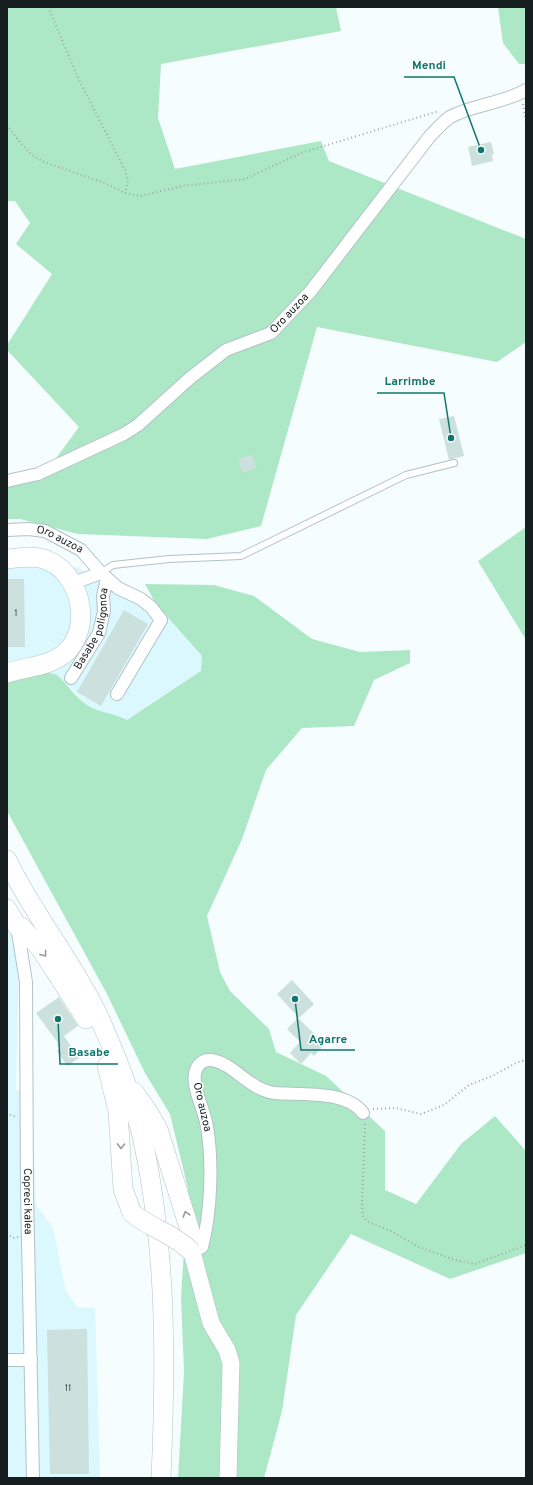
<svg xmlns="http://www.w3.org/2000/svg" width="533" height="1485" viewBox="0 0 533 1485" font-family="Overpass,sans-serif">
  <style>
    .built { fill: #dbf8fe }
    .green { fill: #ace8c5 }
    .building { fill: #cce0dd }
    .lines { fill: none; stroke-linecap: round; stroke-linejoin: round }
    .lane-casing { stroke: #b0c3c7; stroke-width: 8 }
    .street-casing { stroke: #b0c3c7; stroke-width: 14 }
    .secondary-casing { stroke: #b0c3c7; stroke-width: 18 }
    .primary-casing { stroke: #b0c3c7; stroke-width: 20 }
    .path { stroke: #9fa7a9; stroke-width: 2; stroke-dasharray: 1 3; stroke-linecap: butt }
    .lane { stroke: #fff; stroke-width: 6 }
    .street { stroke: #fff; stroke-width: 12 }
    .secondary { stroke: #fff; stroke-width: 17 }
    .primary { stroke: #fff; stroke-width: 19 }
    .primary-bridge-casing { stroke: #b0c3c7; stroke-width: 20; stroke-linecap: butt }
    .primary-bridge { stroke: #fff; stroke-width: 19 }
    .oneway { stroke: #979a9b }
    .labels { text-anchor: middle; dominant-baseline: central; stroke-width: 3; stroke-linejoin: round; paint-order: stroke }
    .number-label { font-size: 9px; fill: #444e4f }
    .street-label { font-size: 11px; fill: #171e20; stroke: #fff }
    .leader { fill: none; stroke: #0f766e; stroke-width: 1.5 }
    .callout-dot { fill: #0f766e; stroke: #fff; stroke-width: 1.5 }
    .callout-label { font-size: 12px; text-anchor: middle; font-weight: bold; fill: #0f766e; stroke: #fff; stroke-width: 3; stroke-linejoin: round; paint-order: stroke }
  </style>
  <rect width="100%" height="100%" fill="#f5fdff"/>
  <!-- built -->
  <g class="built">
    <path d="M 28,564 L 55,571 L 78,567 L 93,580 L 156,604 L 202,656 L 202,671 L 127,720 L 116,715 L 109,715 L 87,705 L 57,675 L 7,681 L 7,566 Z"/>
    <path d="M 7,895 L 12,904 L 19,962 L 16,1090 L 32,1093 L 36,1205 L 53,1228 L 66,1291 L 77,1307 L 95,1308 L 100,1478 L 7,1478 Z"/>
  </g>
  <!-- green -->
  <g class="green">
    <path d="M 7,7 L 336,7 L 341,31 L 161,64 L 158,118 L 175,169 L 321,141 L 329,161 L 526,239 L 526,342 L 497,362 L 317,327 L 261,526 L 207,539 L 78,534 L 20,519 L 7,519 L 7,487 L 40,480 L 79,427 L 7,350 L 7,345 L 52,274 L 16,244 L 30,223 L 15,201 L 7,201 Z"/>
    <path d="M 498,7 L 526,7 L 526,64 L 519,64 L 503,43 Z"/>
    <path d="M 526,527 L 526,640 L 478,561 Z"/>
    <path d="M 145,584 L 214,585 L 254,596 L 312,639 L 360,652 L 410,650 L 410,663 L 374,680 L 354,726 L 302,728 L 266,770 L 242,839 L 207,916 L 220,972 L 230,991 L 269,1029 L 276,1052 L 326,1076 L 385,1131 L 385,1190 L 416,1204 L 461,1144 L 495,1116 L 526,1151 L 526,1253 L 450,1279 L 351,1234 L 296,1315 L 282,1411 L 264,1478 L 178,1478 L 184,1372 L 181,1297 L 188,1189 L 170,1114 L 145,1073 L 107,994 L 7,811 L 7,681 C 18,679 49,668 58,676 C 68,685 75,697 87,705 C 100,713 114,713 127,720 L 201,671 L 202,656 L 156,604 Z"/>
  </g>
  <!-- building -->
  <g class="building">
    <path d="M 491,142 L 494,154 L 492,155 L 493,161 L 472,166 L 468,147 Z"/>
    <path d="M 454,416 L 464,456 L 449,460 L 439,419 Z"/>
    <path d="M 252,455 L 257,468 L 243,473 L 238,459 Z"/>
    <path d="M 7,579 L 24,579 L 25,647 L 7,647 Z"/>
    <path d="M 124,610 L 148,624 L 101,706 L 77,692 Z"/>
    <path d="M 292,980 L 314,1004 L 299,1018 L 277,994 Z"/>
    <path d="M 59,997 L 78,1026 L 64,1036 L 79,1058 L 67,1066 L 57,1051 L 60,1049 L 57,1044 L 58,1043 L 36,1013 Z"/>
    <path d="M 298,1018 L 325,1044 L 314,1056 L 311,1053 L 301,1064 L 290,1053 L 300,1042 L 287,1029 Z"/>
    <path d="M 87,1329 L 89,1474 L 50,1474 L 47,1330 Z"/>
  </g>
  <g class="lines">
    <defs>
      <path id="lane" d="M 101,573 L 113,565 L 169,559 L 241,556 L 406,475 L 454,463"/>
      <g id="street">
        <path id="s1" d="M 7,481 L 38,474 L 124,434 L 138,425 L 190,378 L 226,350 L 271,333 L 310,292 L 430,136 C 436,130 443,122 450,117 C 474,104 502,104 526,90"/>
        <path id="s2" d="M 7,530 L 28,529 L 45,531 L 81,550 L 101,573 L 118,588 L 141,599 L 151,607 L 161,620 L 117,694"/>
        <path d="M 73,583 L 101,573"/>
        <path id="s3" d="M 71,678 L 99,633 L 104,611 L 103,596 L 107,578"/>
        <path id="s4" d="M 17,926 L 26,982 L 27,1193 L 33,1478"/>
        <path d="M 192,1252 L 202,1247 C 211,1213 213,1162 207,1127 C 205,1111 192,1088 195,1074 C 196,1066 202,1059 211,1060 C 234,1063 249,1090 275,1093 C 301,1095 346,1090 363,1113"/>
        <path d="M 7,1360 L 31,1360"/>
      </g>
      <path id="secondary" d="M 192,1252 L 211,1323 L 227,1350 L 231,1363 L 228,1478"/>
      <g id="primary">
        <path d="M 7,559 C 19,558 32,555 44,559 C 78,570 93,621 69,649 C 53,667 28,666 7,673"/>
        <path d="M 7,860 C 33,914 72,961 98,1015 C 115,1053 131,1092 141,1132 C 167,1245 166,1363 161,1478"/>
        <path d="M 7,909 L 17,926 L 21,927 L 41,949 L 86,1019"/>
        <path d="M 107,1066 L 118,1111 L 123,1189 L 132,1213"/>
        <path d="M 134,1092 L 148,1112 L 158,1129 L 193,1240 L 192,1252"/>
      </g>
    </defs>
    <!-- lane casing -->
    <use href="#lane" class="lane-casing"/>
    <!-- street casing -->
    <use href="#street" class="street-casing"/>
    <!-- secondary casing -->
    <use href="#secondary" class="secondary-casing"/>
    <!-- primary casing -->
    <use href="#primary" class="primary-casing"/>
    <!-- path -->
    <g class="path">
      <path d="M 48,7 L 79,80 L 125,170 L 128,181 L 125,193"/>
      <path d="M 523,104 L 526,122"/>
      <path d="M 7,125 L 23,146 L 32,155 L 44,162 L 105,183 L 125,193 L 141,196 L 182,186 L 245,179 L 301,153 L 439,111"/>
      <path d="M 373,1109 L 396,1108 L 421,1114 L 444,1105 L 469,1085 L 492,1076 L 518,1062 L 523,1061 L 526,1064"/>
      <path d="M 7,1112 L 12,1116 L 17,1116"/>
      <path d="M 365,1124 L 362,1207 L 363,1216 L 368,1222 L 391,1231 L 419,1247 L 452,1259 L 475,1264 L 526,1245"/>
      <path d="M 7,1233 L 13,1238 L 18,1237"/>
    </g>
    <!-- lane -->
    <use href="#lane" class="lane"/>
    <!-- street -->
    <use href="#street" class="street"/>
    <!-- secondary -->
    <use href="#secondary" class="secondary"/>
    <!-- primary -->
    <use href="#primary" class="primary"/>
    <defs>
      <path id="primary-bridge" d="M 132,1213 C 152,1229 174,1234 192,1252"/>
    </defs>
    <!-- primary-bridge casing -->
    <use href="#primary-bridge" class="primary-bridge-casing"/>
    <!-- primary-bridge -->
    <use href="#primary-bridge" class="primary-bridge"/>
  </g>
  <!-- one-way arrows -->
  <defs><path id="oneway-chevron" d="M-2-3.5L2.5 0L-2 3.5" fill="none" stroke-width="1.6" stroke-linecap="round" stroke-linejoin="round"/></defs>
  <g class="oneway">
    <use href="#oneway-chevron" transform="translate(44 954) rotate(54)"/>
    <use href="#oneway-chevron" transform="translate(121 1146) rotate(91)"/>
    <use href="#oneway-chevron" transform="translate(186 1214) rotate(-107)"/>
  </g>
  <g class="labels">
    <!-- number labels -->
    <g class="number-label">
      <text x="16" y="613">1</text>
      <text x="68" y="1388">11</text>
    </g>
    <!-- street labels -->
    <g class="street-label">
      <text stroke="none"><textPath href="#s1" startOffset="334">Oro auzoa</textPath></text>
      <text stroke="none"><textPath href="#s2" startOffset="55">Oro auzoa</textPath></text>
      <text stroke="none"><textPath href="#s3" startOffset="55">Basabe poligonoa</textPath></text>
      <text transform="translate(202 1107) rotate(77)">Oro auzoa</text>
      <text stroke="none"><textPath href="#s4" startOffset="276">Copreci kalea</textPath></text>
    </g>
  </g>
  <!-- callouts -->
  <path class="leader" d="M481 150L454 77H404M451 438L444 393H377M295 999L301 1050H355M58 1019L60 1064H118"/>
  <g class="callout-dot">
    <circle cx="481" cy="150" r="4"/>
    <circle cx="451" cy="438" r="4"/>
    <circle cx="295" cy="999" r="4"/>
    <circle cx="58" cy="1019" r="4"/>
  </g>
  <g class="callout-label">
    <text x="429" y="69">Mendi</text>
    <text x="410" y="385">Larrimbe</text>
    <text x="328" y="1043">Agarre</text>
    <text x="89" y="1056">Basabe</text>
  </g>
  <!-- border -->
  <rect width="533" height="1485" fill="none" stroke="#171e20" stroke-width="16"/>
</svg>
